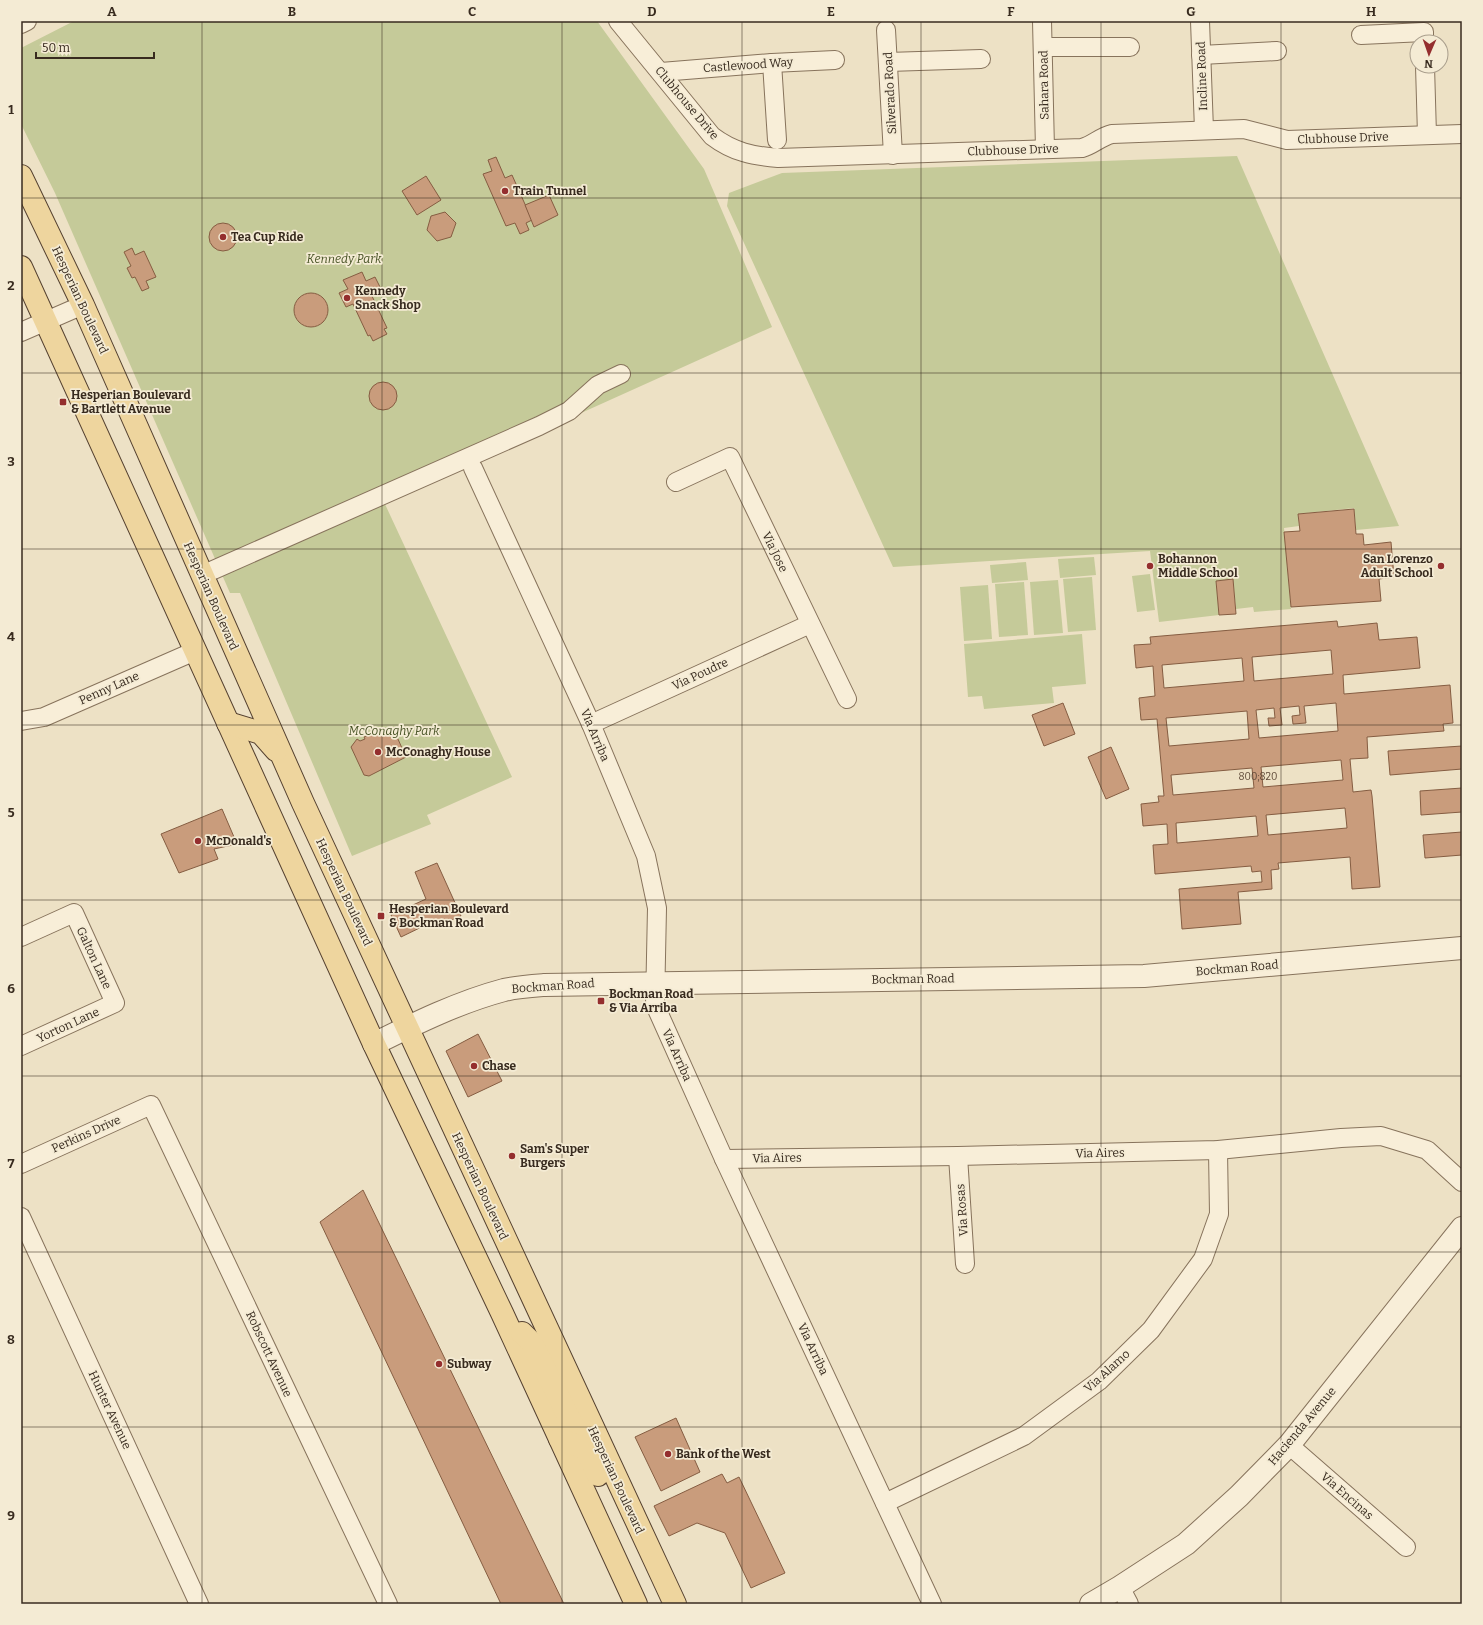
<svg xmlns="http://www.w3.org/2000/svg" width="1483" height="1625" font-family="Bitter,serif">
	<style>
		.green { fill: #c5ca99 }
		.building { fill: #c99c7c; stroke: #855d42; fill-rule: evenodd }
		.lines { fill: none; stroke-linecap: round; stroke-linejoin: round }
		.minor-casing { stroke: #87735c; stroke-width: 20 }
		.tertiary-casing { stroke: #87735c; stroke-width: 24 }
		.primary-casing { stroke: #554130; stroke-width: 24 }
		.minor { stroke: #f8eed8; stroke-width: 18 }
		.tertiary { stroke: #f8eed8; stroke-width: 22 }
		.primary { stroke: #eed59e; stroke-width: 22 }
		.grid { fill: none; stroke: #382b1f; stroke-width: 1; stroke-opacity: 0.55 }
		.poi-dot { fill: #942e2e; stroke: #f4ebd4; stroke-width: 1.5 }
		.labels { text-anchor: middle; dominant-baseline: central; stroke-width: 3.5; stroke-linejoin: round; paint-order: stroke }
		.number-label { font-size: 10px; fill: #5c4736 }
		.street-label { font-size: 12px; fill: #382b1f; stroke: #f4ebd4 }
		.poi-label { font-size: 12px; font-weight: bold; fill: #382b1f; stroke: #f4ebd4; text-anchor: start }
		.park-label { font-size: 12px; font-style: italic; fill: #485326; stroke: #f4ebd4 }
		.neatline { fill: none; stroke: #382b1f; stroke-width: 1.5 }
		.grid-label { font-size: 13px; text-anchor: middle; font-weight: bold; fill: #382b1f }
	</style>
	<rect width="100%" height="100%" fill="#ede1c5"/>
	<g class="green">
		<path d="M74,21h523l107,148 68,158 -388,175 128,275 -85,38 4,9 -79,32 -112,-263h-10l-175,-400 -34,-69v-76z"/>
		<path d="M1237,156l162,370 -43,4 -2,-22 -56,6 1,12 -15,2 7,81 -37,3 -1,-5 -17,2 -3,-29 -17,1 3,34 -60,7 -9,-71 -257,16 -166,-361 2,-13 53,-20z"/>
		<path d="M1094,557l2,18 -36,3 -2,-19z"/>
		<path d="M1026,562l2,18 -36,3 -2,-18z"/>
		<path d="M1150,574l5,36 -18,2 -5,-36z"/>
		<path d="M1092,577l4,53 -28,2 -5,-53z"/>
		<path d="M1058,580l5,53 -29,2 -4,-53z"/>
		<path d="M1024,582l4,53 -29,2 -4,-53z"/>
		<path d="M988,585l4,54 -28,2 -4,-54z"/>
		<path d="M1082,634l4,50 -34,3 2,16 -70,6 -2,-13 -14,1 -4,-53z"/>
	</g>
	<g class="building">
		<path d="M496,157l9,21 7,-3 20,45 -6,3 3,7 -9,4 -5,-11 -9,3 -23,-52 9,-3 -4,-11z"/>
		<path d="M426,176l15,24 -24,15 -15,-24z"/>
		<path d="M549,195l9,20 -24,12 -9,-22z"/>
		<path d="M445,212l11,11 -5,14 -14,4 -10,-11 4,-14z"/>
		<circle cx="223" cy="237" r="14"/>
		<path d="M132,248l3,7 9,-4 12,26 -10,4 3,7 -7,3 -7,-14 -3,1 -5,-10 4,-2 -7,-14z"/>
		<path d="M362,272l4,9 9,-4 7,14 -10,5 15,32 -3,1 3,5 -14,7 -3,-6 -2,1 -15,-32 -7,3 -7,-14 9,-4 -5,-9z"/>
		<circle cx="311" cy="310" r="17"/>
		<circle cx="383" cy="396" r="14"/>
		<path d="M1354,509l2,25h7l1,11 27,-3 3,35 -15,2 2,22 -90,6 -7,-75 16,-1 -2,-17z"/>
		<path d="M1233,579l3,35 -17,1 -3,-34z"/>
		<path d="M1337,621l1,6 39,-4 2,17 38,-3 3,31 -77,7 1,19 106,-9 3,38 -10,1 1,7 -77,6 1,21 -18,1 3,33 18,-2 1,6 8,91 -28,2 -2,-32 -72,6 1,6 -8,1 1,19 -34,3 3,32 -59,5 -3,-40 83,-7 -1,-11 -9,1 -1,-6 -96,8 -2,-29 15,-1 -1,-20 -24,2 -2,-22 18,-2 -1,-6h6l-7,-77 -16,1 -2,-22 16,-2 -2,-30 -17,2 -2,-23 17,-1 -1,-7zM1331,650l2,24 -79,7 -2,-24zM1242,658l2,23 -80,7 -2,-23zM1336,703l2,28 -79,7 -3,-28 18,-2 1,10h-7l1,8 13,-1 -2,-17 19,-2 1,9 -8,1 1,8 13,-1 -2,-17zM1247,711l2,28 -80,7 -3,-28zM1341,760l2,20 -80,7 -2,-20zM1252,768l2,20 -81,7 -2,-20zM1345,808l2,20 -79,7 -2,-20zM1256,816l2,20 -81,7 -1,-20z"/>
		<path d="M1063,703l12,31 -31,12 -12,-31z"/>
		<path d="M393,728l13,29 -37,19 -5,-1 -13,-28 6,-8 3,2 5,-2 -1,-2 14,-6 2,3z"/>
		<path d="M1462,746v23l-72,6 -2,-24z"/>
		<path d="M1111,747l18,42 -23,10 -18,-42z"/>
		<path d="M1462,788v24l-41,3 -1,-24z"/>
		<path d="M222,809l15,35 -23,5 4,10 -39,14 -18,-39z"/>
		<path d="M1462,832v23l-37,3 -2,-23z"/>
		<path d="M437,863l24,53 -22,9 -3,-5 -35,17 -10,-22 35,-16 -11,-27z"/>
		<path d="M478,1034l24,47 -34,16 -22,-46z"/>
		<path d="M363,1190l201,414h-63l-181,-382z"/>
		<path d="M676,1418l24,54 -39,19 -26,-54z"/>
		<path d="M722,1474l5,9 12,-6 46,96 -34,15 -26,-55 -28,-10 -28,13 -15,-30z"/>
	</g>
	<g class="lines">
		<g class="minor-casing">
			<g id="minor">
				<path d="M618,21l94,115c21,16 41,20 66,22l304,-10c11,-3 18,-11 30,-14l132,-5 43,11 175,-6"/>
				<path d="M1042,21l3,128"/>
				<path d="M1200,21l4,109"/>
				<path d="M21,24l6,-3"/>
				<path d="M886,30l7,125"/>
				<path d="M1361,35l63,-3v10"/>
				<path d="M1043,47h87"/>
				<path d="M1201,55l76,-4"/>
				<path d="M888,62l93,-3"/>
				<path d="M772,63l5,77"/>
				<path d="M1425,66l2,69"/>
				<path d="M661,72l111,-9 63,-3"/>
				<path d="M21,332l62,-27"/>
				<path d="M473,468l118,256 55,132 11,52 -2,97 69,154 208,445"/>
				<path d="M676,482l54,-25 117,242"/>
				<path d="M202,575l337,-149 30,-15 29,-26 23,-11"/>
				<path d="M21,721l23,-4 151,-66"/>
				<path d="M591,724l219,-100"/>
				<path d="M21,937l53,-24 41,90 -94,43"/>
				<path d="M958,1156l7,108"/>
				<path d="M724,1159l234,-3 260,-6 123,-12 40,-2 46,14 35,32"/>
				<path d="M21,1164l130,-59 237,499"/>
				<path d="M21,1217l178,387"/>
				<path d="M1289,1445l117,102"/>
				<path d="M885,1503l139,-67 75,-55 52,-51 52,-71 16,-45 -1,-64"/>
				<path d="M1120,1587l9,17"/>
			</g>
		</g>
		<g class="tertiary-casing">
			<g id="tertiary">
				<path d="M374,1044c42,-21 85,-42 130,-54 13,-3 27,-4 40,-5l600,-9 318,-28"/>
				<path d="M1091,1604l29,-17 66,-43 53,-48 50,-51 173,-217"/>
			</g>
		</g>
		<g class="primary-casing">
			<g id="primary">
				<path d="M21,176l62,129 220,498 372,801"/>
				<path d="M21,267l353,777 128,269 134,291"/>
				<path d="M228,723l33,10 15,17"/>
				<path d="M522,1333l10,10 43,87 20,3"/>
				<path d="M560,1439l26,10 12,26"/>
			</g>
		</g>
		<use href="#minor" class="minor"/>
		<use href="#tertiary" class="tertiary"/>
		<use href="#primary" class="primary"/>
	</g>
	<path class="grid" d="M202,21v1583M382,21v1583M562,21v1583M742,21v1583M921,21v1583M1101,21v1583M1281,21v1583M21,198h1441M21,373h1441M21,549h1441M21,725h1441M21,900h1441M21,1076h1441M21,1252h1441M21,1427h1441"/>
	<g class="poi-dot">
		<circle cx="505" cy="191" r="4"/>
		<circle cx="223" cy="237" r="4"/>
		<circle cx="347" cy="298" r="4"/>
		<rect x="59" y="398" width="8" height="8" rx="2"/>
		<circle cx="1150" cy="566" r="4"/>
		<circle cx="1441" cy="566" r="4"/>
		<circle cx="378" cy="752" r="4"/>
		<circle cx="198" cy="841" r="4"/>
		<rect x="377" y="912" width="8" height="8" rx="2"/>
		<rect x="597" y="997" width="8" height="8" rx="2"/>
		<circle cx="474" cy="1066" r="4"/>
		<circle cx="512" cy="1156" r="4"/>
		<circle cx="439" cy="1364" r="4"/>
		<circle cx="668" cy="1454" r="4"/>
	</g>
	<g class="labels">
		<g class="number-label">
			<text x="1258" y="777">800;820</text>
		</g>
		<g class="street-label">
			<text transform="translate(748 65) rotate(-4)">Castlewood Way</text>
			<text transform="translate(1202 76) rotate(-92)">Incline Road</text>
			<text transform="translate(1044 85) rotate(-91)">Sahara Road</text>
			<text transform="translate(890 93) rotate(-93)">Silverado Road</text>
			<text transform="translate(687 103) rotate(50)">Clubhouse Drive</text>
			<text transform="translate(1343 138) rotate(-2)">Clubhouse Drive</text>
			<text transform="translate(1013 150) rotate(-2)">Clubhouse Drive</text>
			<text transform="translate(80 300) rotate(65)">Hesperian Boulevard</text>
			<text transform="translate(775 552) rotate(64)">Via Jose</text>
			<text transform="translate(211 596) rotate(66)">Hesperian Boulevard</text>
			<text transform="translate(700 674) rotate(-25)">Via Poudre</text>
			<text transform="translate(109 688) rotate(-24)">Penny Lane</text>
			<text transform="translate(595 735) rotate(67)">Via Arriba</text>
			<text transform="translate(344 892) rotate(65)">Hesperian Boulevard</text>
			<text transform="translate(94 958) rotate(65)">Galton Lane</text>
			<text transform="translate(1237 968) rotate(-5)">Bockman Road</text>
			<text transform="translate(913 979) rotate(-1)">Bockman Road</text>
			<text transform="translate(553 986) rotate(-4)">Bockman Road</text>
			<text transform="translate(68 1025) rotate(-25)">Yorton Lane</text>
			<text transform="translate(677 1055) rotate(66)">Via Arriba</text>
			<text transform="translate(86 1134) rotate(-24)">Perkins Drive</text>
			<text transform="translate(1100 1153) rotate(-1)">Via Aires</text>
			<text transform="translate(777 1158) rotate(-1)">Via Aires</text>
			<text transform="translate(480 1186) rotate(65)">Hesperian Boulevard</text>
			<text transform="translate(962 1210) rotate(-94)">Via Rosas</text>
			<text transform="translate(813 1349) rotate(65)">Via Arriba</text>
			<text transform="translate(269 1354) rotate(65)">Robscott Avenue</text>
			<text transform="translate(1107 1371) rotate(-42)">Via Alamo</text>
			<text transform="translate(110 1410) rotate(65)">Hunter Avenue</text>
			<text transform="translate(1302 1426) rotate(-50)">Hacienda Avenue</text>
			<text transform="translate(616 1480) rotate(65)">Hesperian Boulevard</text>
			<text transform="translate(1347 1496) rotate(41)">Via Encinas</text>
		</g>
		<g class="poi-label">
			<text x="513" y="191">Train Tunnel</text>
			<text x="231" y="237">Tea Cup Ride</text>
			<text x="355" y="291">Kennedy<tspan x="355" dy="14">Snack Shop</tspan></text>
			<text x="71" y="395">Hesperian Boulevard<tspan x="71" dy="14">&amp; Bartlett Avenue</tspan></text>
			<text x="1158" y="559">Bohannon<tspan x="1158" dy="14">Middle School</tspan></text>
			<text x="1433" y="559" text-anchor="end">San Lorenzo<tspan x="1433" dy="14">Adult School</tspan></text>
			<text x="386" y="752">McConaghy House</text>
			<text x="206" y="841">McDonald's</text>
			<text x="389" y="909">Hesperian Boulevard<tspan x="389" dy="14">&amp; Bockman Road</tspan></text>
			<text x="609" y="994">Bockman Road<tspan x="609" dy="14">&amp; Via Arriba</tspan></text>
			<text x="482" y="1066">Chase</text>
			<text x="520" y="1149">Sam's Super<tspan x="520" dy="14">Burgers</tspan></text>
			<text x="447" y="1364">Subway</text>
			<text x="676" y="1454">Bank of the West</text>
		</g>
		<g class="park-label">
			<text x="344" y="259">Kennedy Park</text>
			<text x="394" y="731">McConaghy Park</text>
		</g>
	</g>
	<rect width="1483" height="1625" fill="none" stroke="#f4ebd4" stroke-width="44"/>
	<g transform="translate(1429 54) rotate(182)"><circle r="19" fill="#f4ebd4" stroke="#a99e8c"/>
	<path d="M0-3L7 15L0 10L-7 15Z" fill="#942e2e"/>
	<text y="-6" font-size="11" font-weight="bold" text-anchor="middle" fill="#382b1f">N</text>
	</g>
	<path d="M36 52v6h118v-6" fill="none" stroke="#382b1f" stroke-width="2"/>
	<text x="42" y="52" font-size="12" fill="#382b1f" stroke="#f4ebd4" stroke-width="3" paint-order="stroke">50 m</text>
	<rect x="22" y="22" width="1439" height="1581" class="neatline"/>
	<g class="grid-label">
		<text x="112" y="16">A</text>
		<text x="292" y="16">B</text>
		<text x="472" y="16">C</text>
		<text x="652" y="16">D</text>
		<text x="831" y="16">E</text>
		<text x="1011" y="16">F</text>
		<text x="1191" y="16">G</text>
		<text x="1371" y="16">H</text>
		<text x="11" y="114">1</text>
		<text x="11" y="290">2</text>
		<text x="11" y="466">3</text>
		<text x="11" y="641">4</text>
		<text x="11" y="817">5</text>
		<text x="11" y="993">6</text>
		<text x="11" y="1168">7</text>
		<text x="11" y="1344">8</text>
		<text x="11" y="1520">9</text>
	</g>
</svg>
